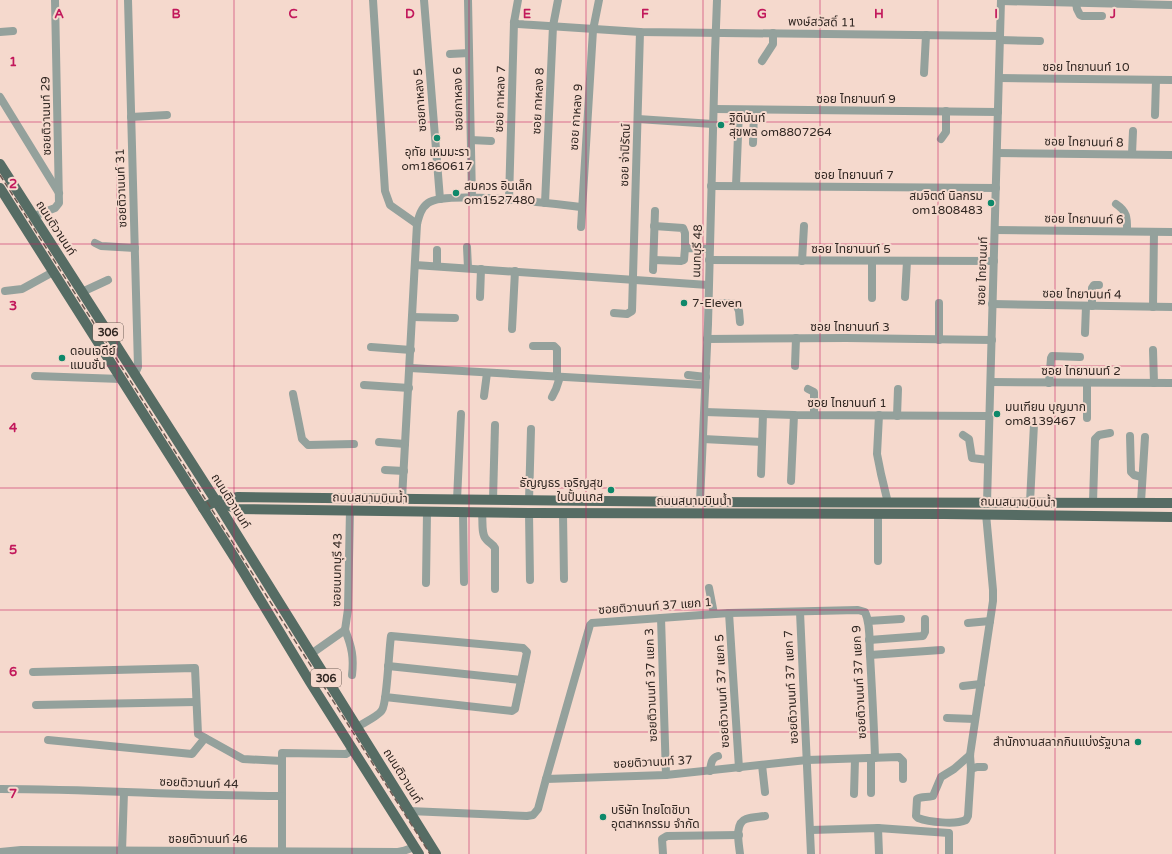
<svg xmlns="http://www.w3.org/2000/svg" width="1172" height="854" font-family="'Varela Round','Noto Sans Thai',sans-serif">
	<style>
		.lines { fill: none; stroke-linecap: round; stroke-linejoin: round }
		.minor { stroke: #94a19c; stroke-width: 8 }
		.major { stroke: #566c64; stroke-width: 10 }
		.rail { stroke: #6a5a53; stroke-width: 1.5; stroke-dasharray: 6 3; stroke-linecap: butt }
		.grid { fill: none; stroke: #c2185b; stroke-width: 1; stroke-opacity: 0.55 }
		.poi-dot { fill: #0e886a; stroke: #f5d9cd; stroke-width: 1.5 }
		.labels { text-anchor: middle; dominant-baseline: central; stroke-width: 4; stroke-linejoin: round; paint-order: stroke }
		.shield { fill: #f5d9cd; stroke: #6c5c55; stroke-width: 1 }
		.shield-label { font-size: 11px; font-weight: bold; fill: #312722 }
		.street-label { font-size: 12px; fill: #312722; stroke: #f5d9cd }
		.poi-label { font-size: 12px; fill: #312722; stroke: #f5d9cd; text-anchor: start }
		.grid-label { font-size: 13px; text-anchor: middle; font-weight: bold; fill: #c2185b; stroke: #f5d9cd; stroke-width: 4; stroke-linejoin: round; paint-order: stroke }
	</style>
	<rect width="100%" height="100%" fill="#f5d9cd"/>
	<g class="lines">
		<g class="minor">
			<path d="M128,0l10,367 -3,7"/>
			<path d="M373,0l12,191 5,14 27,19"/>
			<path d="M424,0l16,199"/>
			<path d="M468,0l4,198"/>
			<path d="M1001,1l171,4"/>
			<path d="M1076,3l1,6 3,6 2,1h20"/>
			<path d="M514,22l4,2 122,8 360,4"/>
			<path d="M0,32l13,-1"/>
			<path d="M1000,40l40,1"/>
			<path d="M450,54l19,-1"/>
			<path d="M762,61l11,-17v-11"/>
			<path d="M924,73l2,-38"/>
			<path d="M999,78l173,2"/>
			<path d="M0,97l59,96"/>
			<path d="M714,109l284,3"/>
			<path d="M1155,115l1,-35"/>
			<path d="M131,117l36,-2"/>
			<path d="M638,119l75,5"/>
			<path d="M941,139l5,-7v-21"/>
			<path d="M471,140l20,1"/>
			<path d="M753,143l1,-33"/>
			<path d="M997,153l175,2"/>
			<path d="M1132,154l1,-23"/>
			<path d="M711,186l285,2"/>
			<path d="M736,186l3,-76"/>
			<path d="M509,200l5,-178 4,-22"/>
			<path d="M545,203l8,-177 5,-26"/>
			<path d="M1116,204c12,8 11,15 11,27"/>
			<path d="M34,216l21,-8 4,-5 -4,-203"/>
			<path d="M654,226l29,2 2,5v15"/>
			<path d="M581,227l12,-197 6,-30"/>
			<path d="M995,230l177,2"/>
			<path d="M95,243l6,3 34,2"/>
			<path d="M467,247l1,21"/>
			<path d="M654,260l27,1 3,-1 1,-12 24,1"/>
			<path d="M709,260l285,1"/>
			<path d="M802,261l2,-35"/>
			<path d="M415,265l293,20"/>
			<path d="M437,266v-16"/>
			<path d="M653,270l2,-59"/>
			<path d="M5,291l17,-2 31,-17"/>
			<path d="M82,292l26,-12"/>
			<path d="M480,297l1,-28"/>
			<path d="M905,297l2,-36"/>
			<path d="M872,298v-37"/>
			<path d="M939,303v37"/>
			<path d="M708,304l18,-1 10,1 3,7 1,11"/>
			<path d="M992,304l180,3"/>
			<path d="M1092,306v-18l2,-3h5"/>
			<path d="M1153,307l1,-75"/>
			<path d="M614,313l13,1 5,-3 8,-279"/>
			<path d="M412,317l43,1"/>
			<path d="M512,329l3,-58"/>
			<path d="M1085,333l1,-27"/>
			<path d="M707,339l139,-1 146,2"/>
			<path d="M533,346h21l3,3v28"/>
			<path d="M371,347l40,3"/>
			<path d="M1153,350l1,33"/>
			<path d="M795,366l1,-28"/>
			<path d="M410,368l295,17"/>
			<path d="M688,375l18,2"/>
			<path d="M35,376l86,3"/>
			<path d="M991,382l181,1"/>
			<path d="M1049,383l2,-25 1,-2 28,1"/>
			<path d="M364,385l45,3"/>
			<path d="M808,389l6,3v23"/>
			<path d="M293,394l9,45 6,6 46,-1"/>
			<path d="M484,396l3,-23"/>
			<path d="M552,397l4,-8 4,-12"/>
			<path d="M705,412l89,3 195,1"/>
			<path d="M879,415l-2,39 4,20 7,29"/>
			<path d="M897,416l1,-27"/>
			<path d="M1087,418v-35"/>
			<path d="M963,435l6,4 3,19 16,2"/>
			<path d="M1130,436l1,36 3,3 8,2"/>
			<path d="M703,439l59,3"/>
			<path d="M379,442l26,2"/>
			<path d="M385,470l19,1"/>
			<path d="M761,474l2,-60"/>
			<path d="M791,481l3,-66"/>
			<path d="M402,499l15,-275c2,-8 4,-16 11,-21 18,-13 127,1 153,4"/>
			<path d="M457,500l4,-86"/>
			<path d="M493,500l2,-75"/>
			<path d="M529,501l2,-72"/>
			<path d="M700,502l8,-178 7,-271 2,-53"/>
			<path d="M1030,502l4,-78"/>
			<path d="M1093,502l2,-63 4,-4 11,-2"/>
			<path d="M1141,502l4,-65"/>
			<path d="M987,503l14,-503"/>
			<path d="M463,512l1,70"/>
			<path d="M482,513c1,7 -1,21 4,26 3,4 6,4 9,9v41"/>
			<path d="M529,513l1,67"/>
			<path d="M563,514l1,65"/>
			<path d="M878,514v47"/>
			<path d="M426,583l1,-71"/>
			<path d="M709,588l5,26"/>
			<path d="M800,612l11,242"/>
			<path d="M729,613l10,155"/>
			<path d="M661,618l5,157"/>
			<path d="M868,621l33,-2"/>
			<path d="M968,623l22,-2"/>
			<path d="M345,630l3,-21 2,-99"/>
			<path d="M345,630c7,17 9,28 7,45"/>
			<path d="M869,640l54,-4 2,-4v-13"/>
			<path d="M311,654l34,-24"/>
			<path d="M870,655l71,-5"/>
			<path d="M388,666l133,14"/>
			<path d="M33,672l162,-4 3,66 45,25 39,2"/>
			<path d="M963,686l18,-2"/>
			<path d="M36,705l160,-3"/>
			<path d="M947,718l28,1"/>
			<path d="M357,727c6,-4 22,-11 25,-17 5,-7 7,-62 9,-74l132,12 4,4 -12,57 -3,2 -127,-14"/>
			<path d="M48,740l144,14 13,-16"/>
			<path d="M970,755l-16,14 -13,8 -8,19c-6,2 -11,0 -16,3l-1,17 2,2c11,4 37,7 48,2l2,-4 3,-47 6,-2h7"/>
			<path d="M871,758v35"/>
			<path d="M762,765l3,27"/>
			<path d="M971,769l-1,-14 23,-154v-11l-7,-76"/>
			<path d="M710,771c1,-7 1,-13 8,-15"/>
			<path d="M546,779l44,-154 2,-2 137,-10 129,-3 7,2c6,13 4,30 5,43 2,35 4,69 5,103"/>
			<path d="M0,789c94,0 188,7 282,7v-43l64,1 7,-4"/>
			<path d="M854,794l1,-35"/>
			<path d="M409,811l118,5 6,-1 5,-6 8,-30 120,-4 141,-15 92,-3 4,4v18"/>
			<path d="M878,828l1,26"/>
			<path d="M811,830l67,-2 71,5v21"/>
			<path d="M122,851l2,-59"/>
			<path d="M282,851v-55"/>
			<path d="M0,852l21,-2 377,2 5,-1 12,-4"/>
			<path d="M663,854l-1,-15 5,-3 72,-1"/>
			<path d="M740,854c-1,-10 -6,-31 6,-35 6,-2 13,-2 19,-3"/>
		</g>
		<g class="major">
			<path d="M0,164l216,337 220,353"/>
			<path d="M0,188l238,375 72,119 109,172"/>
			<path d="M218,502l20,7 291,4 415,1 228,3"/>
			<path d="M203,508l13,-7 22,-4 462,5 472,1"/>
		</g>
		<path class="rail" d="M0,175l430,679"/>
	</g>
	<path class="grid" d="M117,0v854M234,0v854M352,0v854M469,0v854M586,0v854M703,0v854M820,0v854M938,0v854M1055,0v854M0,122h1172M0,244h1172M0,366h1172M0,488h1172M0,610h1172M0,732h1172"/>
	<g class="poi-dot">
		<circle cx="721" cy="125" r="4"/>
		<circle cx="437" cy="138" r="4"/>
		<circle cx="456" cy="193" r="4"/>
		<circle cx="991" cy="203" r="4"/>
		<circle cx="684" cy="303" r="4"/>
		<circle cx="62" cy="358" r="4"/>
		<circle cx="997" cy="414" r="4"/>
		<circle cx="611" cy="490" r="4"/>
		<circle cx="1138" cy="742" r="4"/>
		<circle cx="603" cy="817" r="4"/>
	</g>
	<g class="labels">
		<g class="shield">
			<rect x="93" y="323" width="30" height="18" rx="3"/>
			<rect x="311" y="669" width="30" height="18" rx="3"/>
		</g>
		<g class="shield-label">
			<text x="108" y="332">306</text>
			<text x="326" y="678">306</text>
		</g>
		<g class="street-label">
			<text transform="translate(822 22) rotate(1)">พงษ์สวัสดิ์ 11</text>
			<text x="1086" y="67">ซอย ไทยานนท์ 10</text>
			<text transform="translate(458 99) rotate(-91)">ซอยกาหลง 6</text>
			<text transform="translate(500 99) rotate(-88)">ซอย กาหลง 7</text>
			<text x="856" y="99">ซอย ไทยานนท์ 9</text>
			<text transform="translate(420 100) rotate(-94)">ซอยกาหลง 5</text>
			<text transform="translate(538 101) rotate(-87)">ซอย กาหลง 8</text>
			<text transform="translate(46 116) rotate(-91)">ซอยติวานนท์ 29</text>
			<text transform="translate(576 117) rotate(-86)">ซอย กาหลง 9</text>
			<text transform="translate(1084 142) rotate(1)">ซอย ไทยานนท์ 8</text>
			<text transform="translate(625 155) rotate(-88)">ซอย จ่าปิรัตน์</text>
			<text x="854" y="175">ซอย ไทยานนท์ 7</text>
			<text transform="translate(121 188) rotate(-92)">ซอยติวานนท์ 31</text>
			<text transform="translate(1084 219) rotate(1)">ซอย ไทยานนท์ 6</text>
			<text transform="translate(56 228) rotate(57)">ถนนติวานนท์</text>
			<text x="851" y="249">ซอย ไทยานนท์ 5</text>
			<text transform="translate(697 251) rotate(-88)">นนทบุรี 48</text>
			<text transform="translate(982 271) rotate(-88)">ซอย ไทยานนท์</text>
			<text transform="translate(1082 294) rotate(1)">ซอย ไทยานนท์ 4</text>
			<text x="850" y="327">ซอย ไทยานนท์ 3</text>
			<text x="1081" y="371">ซอย ไทยานนท์ 2</text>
			<text x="847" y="403">ซอย ไทยานนท์ 1</text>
			<text transform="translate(370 498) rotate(1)">ถนนสนามบินน้ำ</text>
			<text transform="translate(231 501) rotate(58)">ถนนติวานนท์</text>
			<text x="694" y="501">ถนนสนามบินน้ำ</text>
			<text transform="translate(1018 502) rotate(1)">ถนนสนามบินน้ำ</text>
			<text transform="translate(337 570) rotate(-89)">ซอยนนทบุรี 43</text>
			<text transform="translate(655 606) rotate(-4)">ซอยติวานนท์ 37 แยก 1</text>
			<text transform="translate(859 682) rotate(-93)">ซอยติวานนท์ 37 แยก 9</text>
			<text transform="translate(651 685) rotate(-92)">ซอยติวานนท์ 37 แยก 3</text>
			<text transform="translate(791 687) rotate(-93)">ซอยติวานนท์ 37 แยก 7</text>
			<text transform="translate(722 691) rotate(-93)">ซอยติวานนท์ 37 แยก 5</text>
			<text transform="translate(653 762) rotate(-3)">ซอยติวานนท์ 37</text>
			<text transform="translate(403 776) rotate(58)">ถนนติวานนท์</text>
			<text transform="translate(199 783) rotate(2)">ซอยติวานนท์ 44</text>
			<text x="208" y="839">ซอยติวานนท์ 46</text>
		</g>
		<g class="poi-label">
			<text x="729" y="118">ฐิตินันท์<tspan x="729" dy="14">สุขพล om8807264</tspan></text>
			<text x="437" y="152" text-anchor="middle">อุทัย เหมมะรา<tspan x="437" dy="14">om1860617</tspan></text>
			<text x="464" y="186">สมควร อินเล็ก<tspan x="464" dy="14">om1527480</tspan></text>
			<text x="983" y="196" text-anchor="end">สมจิตต์ นิลกรม<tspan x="983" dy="14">om1808483</tspan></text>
			<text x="692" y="303">7-Eleven</text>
			<text x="70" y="351">ดอนเจดีย์<tspan x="70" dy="14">แมนชั่น</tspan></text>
			<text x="1005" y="407">มนเฑียน บุญมาก<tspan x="1005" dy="14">om8139467</tspan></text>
			<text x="603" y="483" text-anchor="end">ธัญญธร เจริญสุข<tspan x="603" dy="14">ในปั้มแกส</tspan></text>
			<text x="1130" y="742" text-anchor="end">สำนักงานสลากกินแบ่งรัฐบาล</text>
			<text x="611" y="810">บริษัท ไทยโตชิบา<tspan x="611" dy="14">อุตสาหกรรม จำกัด</tspan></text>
		</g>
	</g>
	<g class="grid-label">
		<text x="59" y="18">A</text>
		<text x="176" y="18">B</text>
		<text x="293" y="18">C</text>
		<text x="410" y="18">D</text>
		<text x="527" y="18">E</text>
		<text x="645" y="18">F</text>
		<text x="762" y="18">G</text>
		<text x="879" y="18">H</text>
		<text x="996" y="18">I</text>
		<text x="1113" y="18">J</text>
		<text x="13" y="66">1</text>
		<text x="13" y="188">2</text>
		<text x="13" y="310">3</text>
		<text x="13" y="432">4</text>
		<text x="13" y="554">5</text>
		<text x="13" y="676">6</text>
		<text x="13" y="798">7</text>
	</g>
</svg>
